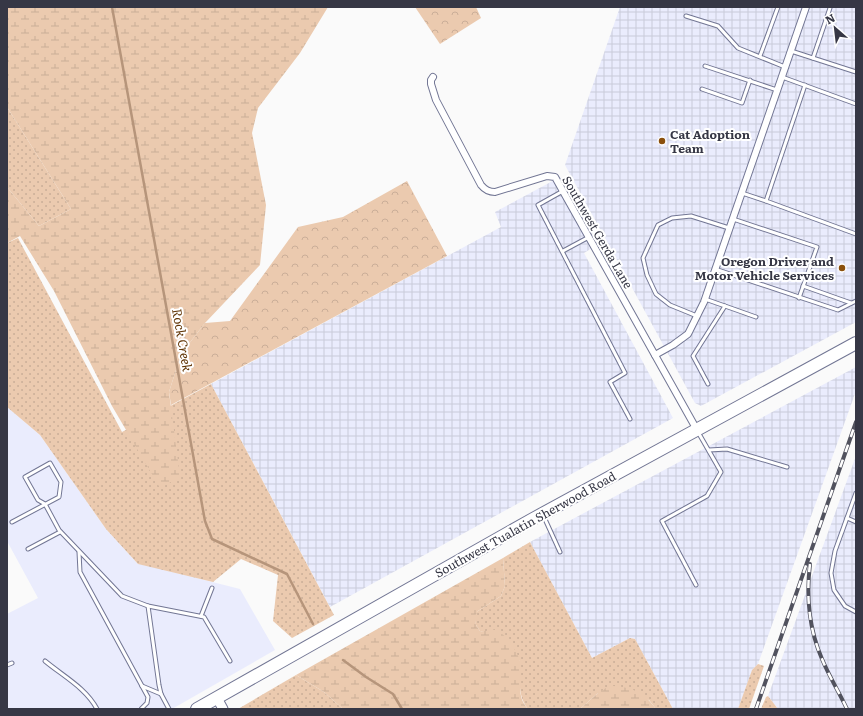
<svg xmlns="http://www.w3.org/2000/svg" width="863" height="716" font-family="Literata,serif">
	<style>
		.built { fill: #eaecfd }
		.industrial { fill: url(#industrial-grid) }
		.grass { fill: url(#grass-dots) }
		.forest { fill: url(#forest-crowns) }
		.wetland { fill: url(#wetland-marsh) }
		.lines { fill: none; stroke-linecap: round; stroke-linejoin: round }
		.stream { stroke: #b6957b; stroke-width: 2.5 }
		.lane-casing { stroke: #727694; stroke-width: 5 }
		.street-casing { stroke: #727694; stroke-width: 8 }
		.secondary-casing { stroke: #727694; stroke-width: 11 }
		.highway-casing { stroke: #727694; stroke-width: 14 }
		.lane { stroke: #fff; stroke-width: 3 }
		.street { stroke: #fff; stroke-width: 6 }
		.secondary { stroke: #fff; stroke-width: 9 }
		.highway { stroke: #fff; stroke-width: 12 }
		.rail-casing { stroke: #51525e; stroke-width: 4 }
		.rail { stroke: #fff; stroke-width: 2.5; stroke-dasharray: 8; stroke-linecap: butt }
		.poi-dot { fill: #8a4f0c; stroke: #fff; stroke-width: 1.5 }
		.labels { text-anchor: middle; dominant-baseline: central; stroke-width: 4; stroke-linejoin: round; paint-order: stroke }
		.poi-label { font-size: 12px; font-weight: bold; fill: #363745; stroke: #fff; text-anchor: start }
		.street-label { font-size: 12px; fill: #363745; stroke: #fff }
		.water-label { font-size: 13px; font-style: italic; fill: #613607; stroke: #fff }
	</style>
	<defs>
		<pattern id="industrial-grid" width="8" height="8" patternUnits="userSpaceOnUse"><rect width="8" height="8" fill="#eaecfd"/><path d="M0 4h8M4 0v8" fill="none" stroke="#c9cbda"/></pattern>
		<pattern id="grass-dots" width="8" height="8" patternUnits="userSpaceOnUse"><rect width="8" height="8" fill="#ebcaaf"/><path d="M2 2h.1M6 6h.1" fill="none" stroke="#caae98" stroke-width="1.8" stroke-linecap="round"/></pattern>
		<pattern id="forest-crowns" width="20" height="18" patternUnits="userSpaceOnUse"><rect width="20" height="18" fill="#ebcaaf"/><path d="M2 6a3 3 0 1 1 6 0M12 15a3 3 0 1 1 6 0" fill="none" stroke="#caae98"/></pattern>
		<pattern id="wetland-marsh" width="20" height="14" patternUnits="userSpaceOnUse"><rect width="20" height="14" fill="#ebcaaf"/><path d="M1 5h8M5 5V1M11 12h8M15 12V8" fill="none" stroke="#caae98"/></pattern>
	</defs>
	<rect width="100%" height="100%" fill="#fafafa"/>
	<path class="built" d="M7,407l33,28 66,94 31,34 103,26 35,61 -103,59h-165v-95l31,-16 -31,-57z"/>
	<g class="industrial">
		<path d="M620,7h236v315l-155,84 -6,-3 -130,-238z"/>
		<path d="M560,177l37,68 -13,8 89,165 -343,189 -119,-223 290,-157 -6,-15z"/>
		<path d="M856,367v24l-98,273 -6,6 -14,39h-65l-38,-70 -5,-1 -38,20 -62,-116z"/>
		<path d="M856,456v253h-78l-10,-13z"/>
	</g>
	<g class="grass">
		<path d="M7,107l64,102 -32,17 -32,-39z"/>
		<path d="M18,238l104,194 89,-48 123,231 -42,23 -19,-17 5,-46 -37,-16 -28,23 -75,-18 -32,-35 -66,-94 -33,-28v-164z"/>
		<path d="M530,542l62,116 38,-20 5,1 38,70h-17l-7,-9 -51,-7 -18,16h-52c-11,-13 -8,-32 -8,-48l-35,-29 -5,-1 -4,-6 -2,-9 4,-5 23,-15 4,-10 -2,-28z"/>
		<path d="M758,664l6,2 -15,43h-11l14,-39z"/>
		<path d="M296,675l28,17 19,17h-105z"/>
		<path d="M768,696l10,13h-17l5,-12z"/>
	</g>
	<g class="forest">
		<path d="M415,7h61l5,11 -41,26z"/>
		<path d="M407,181l40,75 -276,149 -2,-13 12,-38 24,-31 25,-2 68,-94 45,-10z"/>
	</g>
	<g class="wetland">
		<path d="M7,7h321l-28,46 -42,55 -6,25 14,72 -6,60 -55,58 -24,31 -12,38 11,85 -20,11 -48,-82 -58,-115 -34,-55 -13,7v-56l32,39 32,-17 -64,-102z"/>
		<path d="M503,558l2,28 -4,10 -23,15 -3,5 1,9 4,6c6,1 11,-2 15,-1 11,3 22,21 25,31 4,17 -6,33 8,48h-185l-19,-17 -28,-17z"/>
		<path d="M609,686c21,0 35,6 47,23h-76l18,-16z"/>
	</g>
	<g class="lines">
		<g class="stream">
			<path d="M112,7l93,514 7,18 75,35 26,50"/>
			<path d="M343,660l23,17 27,17 9,15"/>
		</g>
		<g class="lane-casing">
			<g id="lane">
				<path d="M686,16l32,10 20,22 47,19"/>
				<path d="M791,51l65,21"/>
				<path d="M760,56l18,-49"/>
				<path d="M813,58l17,-50"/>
				<path d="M705,66l72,24"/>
				<path d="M782,77l74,27"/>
				<path d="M805,85l-39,116 90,33"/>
				<path d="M702,89l40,14 8,-23"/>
				<path d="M563,191l-25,14 87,168 -15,9 20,37"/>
				<path d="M742,193l24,8"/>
				<path d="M733,219l84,28 -18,51"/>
				<path d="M563,251l26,-14"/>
				<path d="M715,269l123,41 18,-9"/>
				<path d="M803,286l48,17"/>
				<path d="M705,299l20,7 -32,50 15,28"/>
				<path d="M725,306l31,11"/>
				<path d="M697,316l-27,-11 -14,-11 -9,-19 -4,-17 15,-33 14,-7 19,-2 38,12"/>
				<path d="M709,450l18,-1 60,18"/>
				<path d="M856,493l-21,58 -4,22 3,17 11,16 11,6"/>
				<path d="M544,517l16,35"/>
				<path d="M847,518l9,4"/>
				<path d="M12,522l47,-25 2,-15 -11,-19 -25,14 13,23 7,4 14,26 63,66 26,10 11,79 2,9 8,15"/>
				<path d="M28,549l32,-17"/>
				<path d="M79,552l1,20 68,125 -1,6 -6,6"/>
				<path d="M696,585l-34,-64 45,-25 14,-24 -23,-40"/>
				<path d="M148,606l56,11 26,44"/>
				<path d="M201,616l11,-28"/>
				<path d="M45,661c18,15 41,27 52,48"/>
				<path d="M7,665l5,-2"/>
				<path d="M142,686l19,8"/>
			</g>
		</g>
		<g class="street-casing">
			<g id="street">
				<path d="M433,77l-2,3v4l5,16 45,85c4,5 8,7 14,7l52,-16 8,1 142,253"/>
				<path d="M655,355l18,-10 15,-11 16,-32 102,-295"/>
			</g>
		</g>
		<g class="secondary-casing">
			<path id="secondary" d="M217,698l6,11"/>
		</g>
		<g class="highway-casing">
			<path id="highway" d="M197,709l336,-190 323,-176"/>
		</g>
		<use href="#lane" class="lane"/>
		<use href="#street" class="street"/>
		<use href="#secondary" class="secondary"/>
		<use href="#highway" class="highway"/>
		<g class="rail-casing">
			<g id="rail">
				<path d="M810,564c-4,33 -1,65 12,95 7,17 17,33 25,50"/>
				<path d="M756,709l100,-287"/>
			</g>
		</g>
		<use href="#rail" class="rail"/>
	</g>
	<g class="poi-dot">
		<circle cx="662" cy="141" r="4"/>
		<circle cx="842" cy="268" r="4"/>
	</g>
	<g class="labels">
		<g class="poi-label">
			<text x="670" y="134">Cat Adoption<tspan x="670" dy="14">Team</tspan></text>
			<text x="834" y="261" text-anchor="end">Oregon Driver and<tspan x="834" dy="14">Motor Vehicle Services</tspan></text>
		</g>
		<g class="street-label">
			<text transform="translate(598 232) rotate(60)">Southwest Gerda Lane</text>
			<text transform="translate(525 524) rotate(-29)">Southwest Tualatin Sherwood Road</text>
		</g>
		<g class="water-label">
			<text transform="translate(183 340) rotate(80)">Rock Creek</text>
		</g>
	</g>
	<rect width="863" height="716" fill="none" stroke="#363745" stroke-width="16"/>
	<g transform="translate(835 28) rotate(332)" stroke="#ffffff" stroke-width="3" paint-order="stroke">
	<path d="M0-3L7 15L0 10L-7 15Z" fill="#363745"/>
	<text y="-6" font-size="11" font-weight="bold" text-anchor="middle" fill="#363745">N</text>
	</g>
</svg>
